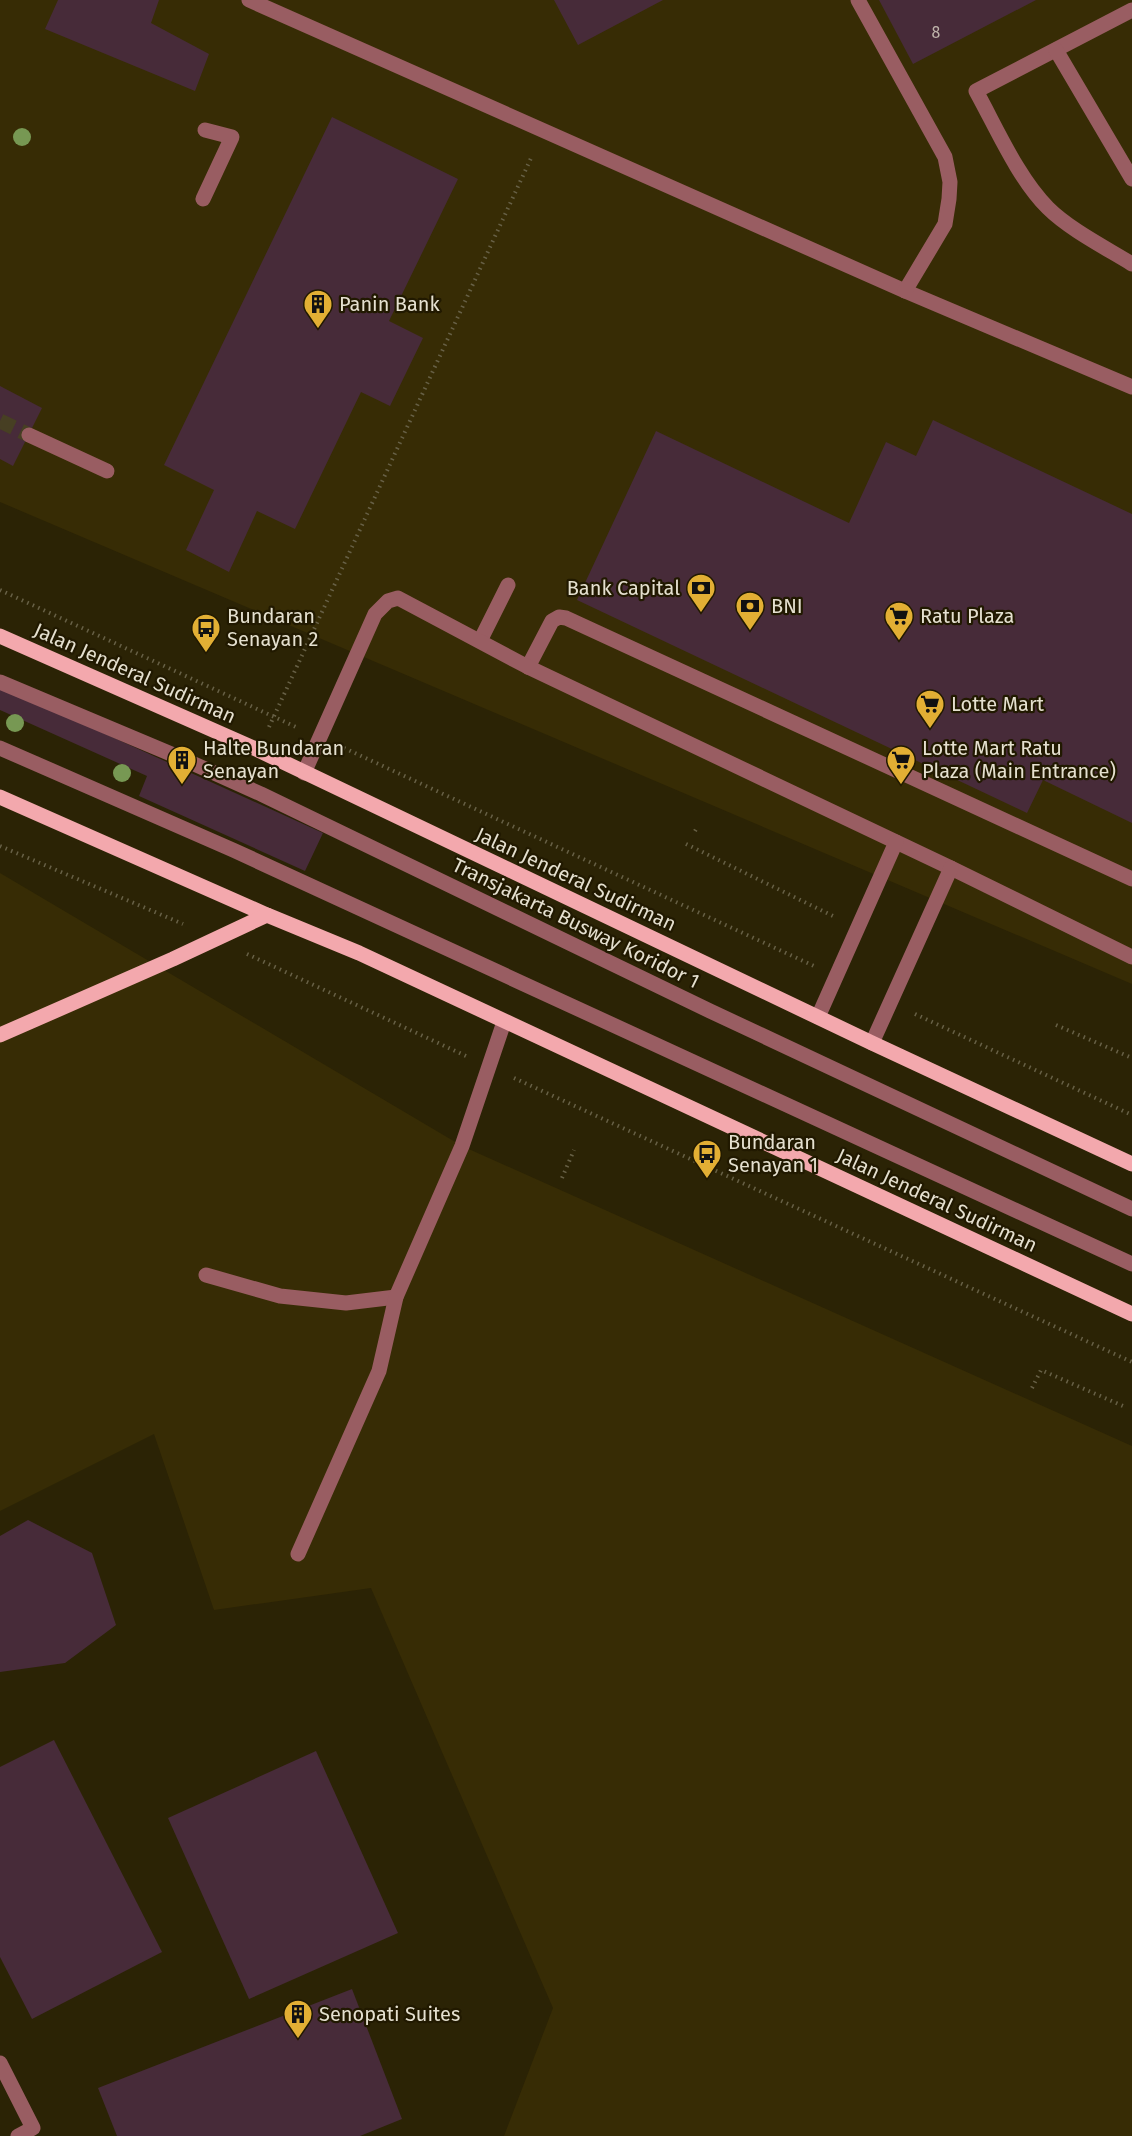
<svg xmlns="http://www.w3.org/2000/svg" width="1132" height="2136" font-family="'Fira Sans',sans-serif">
	<style>
		.built { fill: #372c05 }
		.building { fill: #472b39 }
		.lines { fill: none; stroke-linecap: round; stroke-linejoin: round }
		.minor-tunnel { stroke: #473f23; stroke-width: 15; stroke-dasharray: 15 8; stroke-linecap: butt }
		.path { stroke: #676046; stroke-width: 4; stroke-dasharray: 1.5 4.5; stroke-linecap: butt }
		.minor { stroke: #995d62; stroke-width: 15 }
		.major { stroke: #f3a8ad; stroke-width: 15 }
		.tree { fill: #779853 }
		.labels { text-anchor: middle; dominant-baseline: central; stroke-width: 4.5; stroke-linejoin: round; paint-order: stroke }
		.number-label { font-size: 16px; fill: #beb3aa }
		.poi-label { font-size: 20px; fill: #e5e0cf; stroke: #211900; text-anchor: start }
		.street-label { font-size: 20px; fill: #e5e0cf; stroke: #211900 }
	</style>
	<rect width="100%" height="100%" fill="#2b2305"/>
	<g class="built">
		<path d="M0,0h1132v984l-1132,-482z"/>
		<path d="M0,873l462,273 670,300v690h-628l49,-128 -182,-420 -157,22 -60,-176 -154,77z"/>
	</g>
	<g class="building">
		<path d="M58,0h101l-8,23 58,31 -14,37 -150,-62z"/>
		<path d="M554,0h109l-85,45z"/>
		<path d="M879,0h157l-123,64z"/>
		<path d="M332,117l126,62 -69,142 34,17 -33,68 -29,-14 -66,137 -38,-18 -28,61 -43,-22 28,-60 -50,-25z"/>
		<path d="M0,386l42,22 -29,58 -13,-7z"/>
		<path d="M933,420l199,94v309l-89,-43 -16,33 -450,-213 79,-169 193,92 37,-81 30,14z"/>
		<path d="M0,686l323,147 -18,38 -166,-75 8,-20 -147,-66z"/>
		<path d="M28,1520l64,33 24,72 -51,38 -65,9v-136z"/>
		<path d="M54,1740l108,212 -130,67 -32,-62v-190z"/>
		<path d="M316,1751l82,182 -149,66 -81,-181z"/>
		<path d="M352,1989l50,130 -42,17h-243l-19,-48z"/>
	</g>
	<g class="lines">
		<path class="minor-tunnel" d="M0,421l29,14"/>
		<g class="path">
			<path d="M0,590l296,137"/>
			<path d="M269,727l263,-571"/>
			<path d="M344,748l470,218"/>
			<path d="M695,831l3,-5"/>
			<path d="M686,844l147,72"/>
			<path d="M0,846l183,78"/>
			<path d="M247,954l219,102"/>
			<path d="M915,1014l217,101"/>
			<path d="M1056,1025l76,33"/>
			<path d="M514,1078l618,284"/>
			<path d="M562,1178l12,-28"/>
			<path d="M1032,1388l9,-18 82,36"/>
		</g>
		<g class="minor">
			<path d="M249,0l656,291 227,96"/>
			<path d="M858,0l87,157 5,25 -1,17 -4,25 -40,67"/>
			<path d="M1132,10l-156,81c21,38 42,87 72,117 21,21 58,40 84,56"/>
			<path d="M1056,50l76,129"/>
			<path d="M203,199l29,-62 -27,-7"/>
			<path d="M29,435l78,36"/>
			<path d="M480,641l28,-56"/>
			<path d="M528,667l24,-46 7,-4 7,1 566,261"/>
			<path d="M0,682l183,77 78,35 449,217 422,198"/>
			<path d="M0,748l233,102 899,414"/>
			<path d="M304,773l71,-159 13,-13 10,-3 130,69 423,201 181,89"/>
			<path d="M818,1017l78,-175"/>
			<path d="M872,1043l79,-175"/>
			<path d="M206,1275l74,21 66,7 50,-6"/>
			<path d="M298,1554l81,-183 17,-74 66,-151 42,-124"/>
			<path d="M0,2063l33,65 -15,8"/>
		</g>
		<g class="major">
			<path d="M0,636l258,114 614,293 260,121"/>
			<path d="M0,797l267,118 92,38 773,361"/>
			<path d="M0,1035l173,-76 94,-44"/>
		</g>
	</g>
	<g class="tree">
		<circle cx="22" cy="137" r="9"/>
		<circle cx="15" cy="723" r="9"/>
		<circle cx="122" cy="773" r="9"/>
	</g>
	<defs>
		<g id="building-pin" transform="scale(1.5)"><path d="M0 17L-7.5 6A9.5 9.5 0 1 1 7.5 6Z" fill="#e2af34" stroke="#211900"/><path d="M-4-6H4V6H1V3H-1V6H-4ZM-2.5-4.3h1.7v1.8h-1.7ZM.8-4.3h1.7v1.8H.8ZM-2.5-1h1.7V.8h-1.7ZM.8-1h1.7V.8H.8Z" fill="#111"/></g>
		<g id="bank-pin" transform="scale(1.5)"><path d="M0 17L-7.5 6A9.5 9.5 0 1 1 7.5 6Z" fill="#e2af34" stroke="#211900"/><path d="M-6-4H6V4H-6ZM0-2.3a2.3 2.3 0 1 0 0 4.6a2.3 2.3 0 1 0 0-4.6Z" fill="#111"/></g>
		<g id="supermarket-pin" transform="scale(1.5)"><path d="M0 17L-7.5 6A9.5 9.5 0 1 1 7.5 6Z" fill="#e2af34" stroke="#211900"/><path d="M-6-5.5h2.5l.6 2H6L4.5 2H-2.5L-4.4-4H-6ZM-1.5 3.2a1.3 1.3 0 1 0 .1 0ZM3 3.2a1.3 1.3 0 1 0 .1 0Z" fill="#111"/></g>
		<g id="bus-pin" transform="scale(1.5)"><path d="M0 17L-7.5 6A9.5 9.5 0 1 1 7.5 6Z" fill="#e2af34" stroke="#211900"/><path d="M-5-6H5V4H4V6H2V4H-2V6H-4V4H-5ZM-3.5-4V0h7V-4ZM-3.5 1.2v1.5H-2V1.2ZM2 1.2v1.5H3.5V1.2Z" fill="#111"/></g>
	</defs>
	<g fill-rule="evenodd">
		<use href="#building-pin" x="318" y="304"/>
		<use href="#bank-pin" x="701" y="588"/>
		<use href="#bank-pin" x="750" y="606"/>
		<use href="#supermarket-pin" x="899" y="616"/>
		<use href="#bus-pin" x="206" y="628"/>
		<use href="#supermarket-pin" x="930" y="704"/>
		<use href="#building-pin" x="182" y="760"/>
		<use href="#supermarket-pin" x="901" y="760"/>
		<use href="#bus-pin" x="707" y="1154"/>
		<use href="#building-pin" x="298" y="2014"/>
	</g>
	<g class="labels">
		<g class="number-label">
			<text x="936" y="32">8</text>
		</g>
		<g class="poi-label">
			<text x="339" y="304">Panin Bank</text>
			<text x="680" y="588" text-anchor="end">Bank Capital</text>
			<text x="771" y="606">BNI</text>
			<text x="227" y="616">Bundaran<tspan x="227" dy="23">Senayan 2</tspan></text>
			<text x="920" y="616">Ratu Plaza</text>
			<text x="951" y="704">Lotte Mart</text>
			<text x="203" y="748">Halte Bundaran<tspan x="203" dy="23">Senayan</tspan></text>
			<text x="922" y="748">Lotte Mart Ratu<tspan x="922" dy="23">Plaza (Main Entrance)</tspan></text>
			<text x="728" y="1142">Bundaran<tspan x="728" dy="23">Senayan 1</tspan></text>
			<text x="319" y="2014">Senopati Suites</text>
		</g>
		<g class="street-label">
			<text transform="translate(135 673) rotate(24)">Jalan Jenderal Sudirman</text>
			<text transform="translate(576 879) rotate(25)">Jalan Jenderal Sudirman</text>
			<text transform="translate(576 923) rotate(26)">Transjakarta Busway Koridor 1</text>
			<text transform="translate(937 1200) rotate(25)">Jalan Jenderal Sudirman</text>
		</g>
	</g>
</svg>
